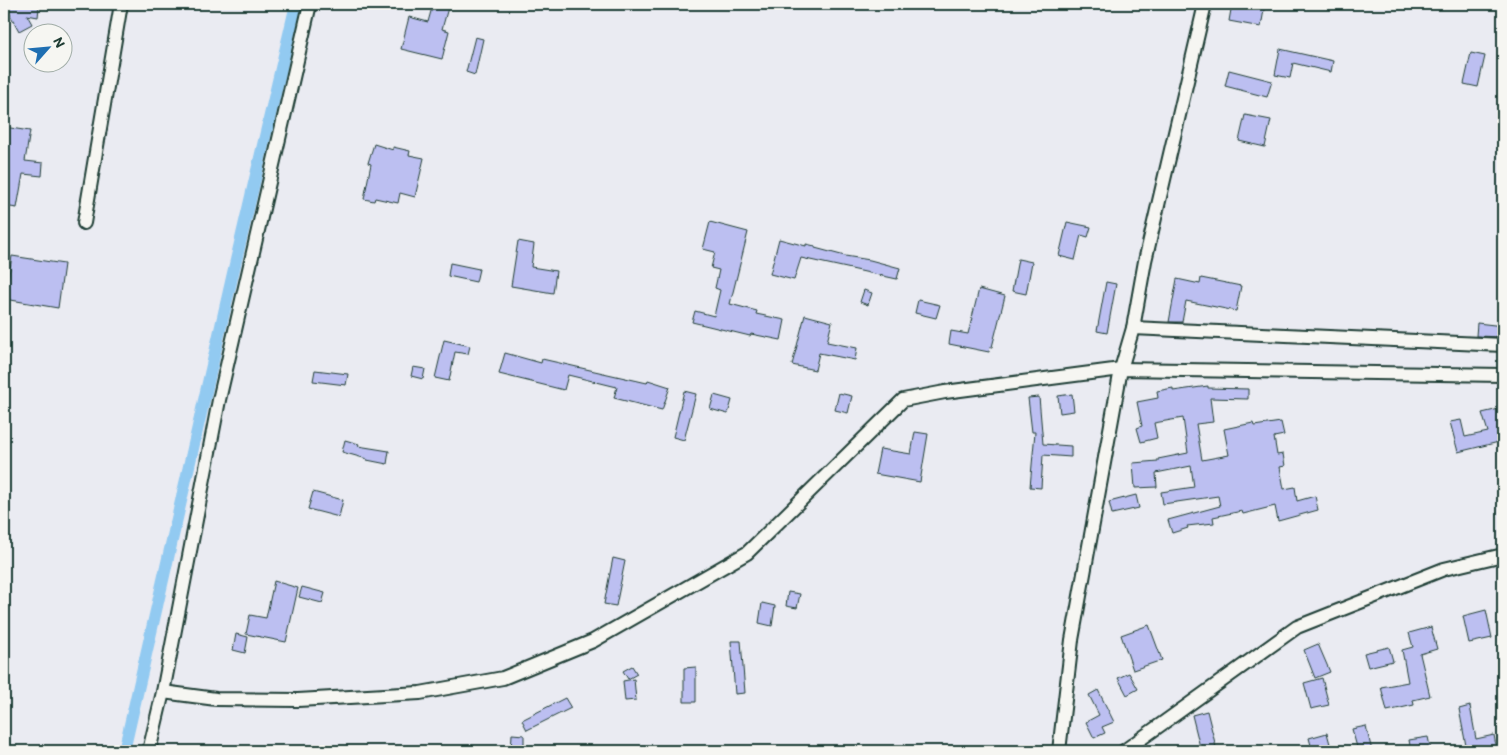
<svg xmlns="http://www.w3.org/2000/svg" width="1507" height="755" font-family="Itim,sans-serif">
	<style>
		.lines { fill: none; stroke-linecap: round; stroke-linejoin: round }
		.canal { stroke: #92caf1; stroke-width: 12 }
		.building { fill: #bcbff1; stroke: #1f3d34 }
		.street-casing { stroke: #1f3d34; stroke-width: 16 }
		.street { stroke: #f6f6f2; stroke-width: 12 }
	</style>
	<rect width="100%" height="100%" fill="#eaebf2"/>
	<filter id="ink" filterUnits="userSpaceOnUse"><feTurbulence type="fractalNoise" baseFrequency=".02" numOctaves="2"/><feDisplacementMap in="SourceGraphic" scale="10" xChannelSelector="R" yChannelSelector="G"/><feConvolveMatrix kernelMatrix="1 2 1 2 8 2 1 2 1" color-interpolation-filters="sRGB"/></filter>
	<g filter="url(#ink)">
		<g class="lines">
			<path class="canal" d="M124,751l109,-478 63,-269"/>
		</g>
		<g class="building">
			<path d="M9,4h15l15,3 -1,10 -11,-2 5,9 -13,7 -12,-22z"/>
			<path d="M433,4h16l-7,25 7,2 -7,28 -41,-10 8,-32 19,5z"/>
			<path d="M1232,4h33l-4,23 -32,-6z"/>
			<path d="M475,37l8,2 -8,36 -9,-3z"/>
			<path d="M1280,49l53,12 -2,11 -38,-9 -3,15 -15,-3z"/>
			<path d="M1471,53l14,3 -7,31 -14,-3z"/>
			<path d="M1229,70l43,11 -5,16 -42,-11z"/>
			<path d="M1245,115l26,5 -6,27 -26,-6z"/>
			<path d="M4,127l26,4 -5,30 18,2 -1,13 -19,-2 -6,34 -13,-2z"/>
			<path d="M374,144l19,6v-3l17,4 -1,4 15,3 -9,39 -15,-4 -2,10 -23,-5 -1,3 -10,-2 7,-35 -3,-1z"/>
			<path d="M710,222l38,10 -18,72 27,7 -1,3 29,6 -4,20 -30,-6 -1,2 -58,-14 3,-11 19,5 6,-26 -5,-2 4,-18 -8,-2 4,-16 -12,-3z"/>
			<path d="M1067,222l24,5 -3,10 -7,-2 -6,25 -16,-4z"/>
			<path d="M779,239l27,7v-2l9,2v2l30,8 25,4 30,8 -3,11 -96,-21 -7,22 -24,-6z"/>
			<path d="M518,241l16,3 -3,23 25,4 -3,22 -42,-7z"/>
			<path d="M12,256l52,8 -6,44 -53,-9z"/>
			<path d="M1018,259l14,3 -6,32 -14,-3z"/>
			<path d="M450,263l29,6 -3,13 -28,-6z"/>
			<path d="M1201,278l40,8 -5,25 -50,-10 -4,21h-13l8,-43 23,5z"/>
			<path d="M1106,282l10,2 -9,49 -10,-2z"/>
			<path d="M979,289l26,7 -13,51h-2l-1,5 -40,-8 2,-13 17,3z"/>
			<path d="M864,290l8,3 -4,12 -8,-3z"/>
			<path d="M918,300l22,5 -4,13 -21,-5z"/>
			<path d="M805,315l27,7 -5,20 30,6 -2,12 -36,-7 -4,17 -23,-5z"/>
			<path d="M1477,323l26,3v11l-27,-1z"/>
			<path d="M444,340l26,6 -2,8 -13,-2 -6,29 -14,-3z"/>
			<path d="M505,353l36,10 1,-4 105,24 1,-3 22,7 -8,23 -48,-12 3,-11 -49,-12 -4,15 -65,-16z"/>
			<path d="M413,367l12,2 -2,10 -12,-3z"/>
			<path d="M315,370l33,4 -2,11 -33,-4z"/>
			<path d="M1208,386v2l40,1v10l-38,-1 3,24 -17,2 6,36 27,-5 -5,-26 29,-6 1,3 27,-4 3,13 -10,2 3,18 6,-1 2,12 -5,1 4,22 11,-2 2,14 18,-5 3,14 -40,11 -3,-15 -32,8 -1,-3 -29,6 1,6 -27,3 1,2 -16,5 -4,-13 52,-14 -2,-10 -55,8 -2,-12 33,-5 -3,-21 -35,7 1,14 -22,1 -2,-25 25,-2v-2l30,-6 -5,-35 -29,5 3,15 -16,4 -4,-14 5,-2 -5,-24 21,-4 -1,-7 16,-3v3z"/>
			<path d="M684,391l12,3 -12,46 -11,-3z"/>
			<path d="M839,393l13,3 -4,17 -13,-3z"/>
			<path d="M1072,394l2,17 -14,2 -2,-17z"/>
			<path d="M714,395l18,5 -4,14 -18,-5z"/>
			<path d="M1039,397l4,47 28,2v11l-28,-2 -2,33 -11,-1 5,-55h-3l-4,-34z"/>
			<path d="M1499,409l4,15v17l-45,11 -8,-30 11,-2 4,17 23,-5 -6,-19z"/>
			<path d="M915,432l13,2 -8,48 -45,-8 5,-25 31,5z"/>
			<path d="M345,440l14,4 -1,2 31,5 -2,13 -20,-4v-1l-25,-7z"/>
			<path d="M313,492l30,8 -4,17 -31,-8z"/>
			<path d="M1136,495l3,13 -27,6 -3,-12z"/>
			<path d="M613,558l12,3 -9,45 -12,-2z"/>
			<path d="M274,581l24,7 -12,54 -40,-8 4,-19 16,3z"/>
			<path d="M302,587l23,6 -3,10 -23,-6z"/>
			<path d="M788,592l12,2 -3,14 -11,-2z"/>
			<path d="M762,603l13,3 -3,20 -13,-3z"/>
			<path d="M1486,610l6,28 -23,5 -6,-27z"/>
			<path d="M1149,625l13,35 -29,10 -12,-35z"/>
			<path d="M1431,627l6,22 -17,5 10,42 -17,4 1,5 -27,6 -6,-24 27,-5 -6,-32 11,-3 -4,-14z"/>
			<path d="M236,634l12,3 -3,16 -12,-3z"/>
			<path d="M731,641h10l4,52 -10,1z"/>
			<path d="M1318,644l12,28 -15,6 -11,-28z"/>
			<path d="M1389,647l4,14 -25,6 -4,-14z"/>
			<path d="M632,666l5,8 -9,5 -5,-8z"/>
			<path d="M696,667v35h-12v-34z"/>
			<path d="M1129,673l9,16 -11,6 -9,-17z"/>
			<path d="M1322,678l7,27 -18,4 -7,-26z"/>
			<path d="M634,679l2,21 -11,1 -2,-20z"/>
			<path d="M1098,690l16,32 -12,5 3,6 -11,5 -8,-16 13,-7 -10,-20z"/>
			<path d="M565,698l6,10 -44,22 -5,-10z"/>
			<path d="M1470,706l6,33 18,-4 3,16h-30l-8,-42z"/>
			<path d="M1207,711l9,36 -15,4 -9,-36z"/>
			<path d="M1366,726l6,25h-14l-6,-22z"/>
			<path d="M1327,733l3,11 -18,5 -3,-11z"/>
			<path d="M512,734l12,1v16h-13z"/>
			<path d="M1428,737l3,14h-20l-2,-11z"/>
		</g>
		<g class="lines">
			<g class="street-casing">
				<g id="street">
					<path d="M84,223l37,-219"/>
					<path d="M1133,328l370,17"/>
					<path d="M163,692l53,7 82,1 122,-7 83,-15 90,-37 154,-88 156,-153 42,-8 176,-23 382,6"/>
					<path d="M149,751l14,-59 56,-292 91,-396"/>
					<path d="M1059,751l13,-111 49,-271 12,-41 12,-67 60,-257"/>
					<path d="M1124,751l173,-124 147,-58 59,-14"/>
				</g>
			</g>
			<use href="#street" class="street"/>
		</g>
	</g>
	<rect width="1507" height="755" fill="none" stroke="#f6f6f2" stroke-width="20"/>
	<rect x="10" y="10" width="1487" height="735" fill="none" stroke="#1f3d34" stroke-width="2" filter="url(#ink)"/>
	<g transform="translate(48 48) rotate(63)"><circle r="24" fill="#f6f6f2" stroke="#a0aca6"/>
	<path d="M0-4L9 19L0 12L-9 19Z" fill="#1f6fb2"/>
	<text y="-8" font-size="14" font-weight="bold" text-anchor="middle" fill="#1f3d34">N</text>
	</g>
</svg>
